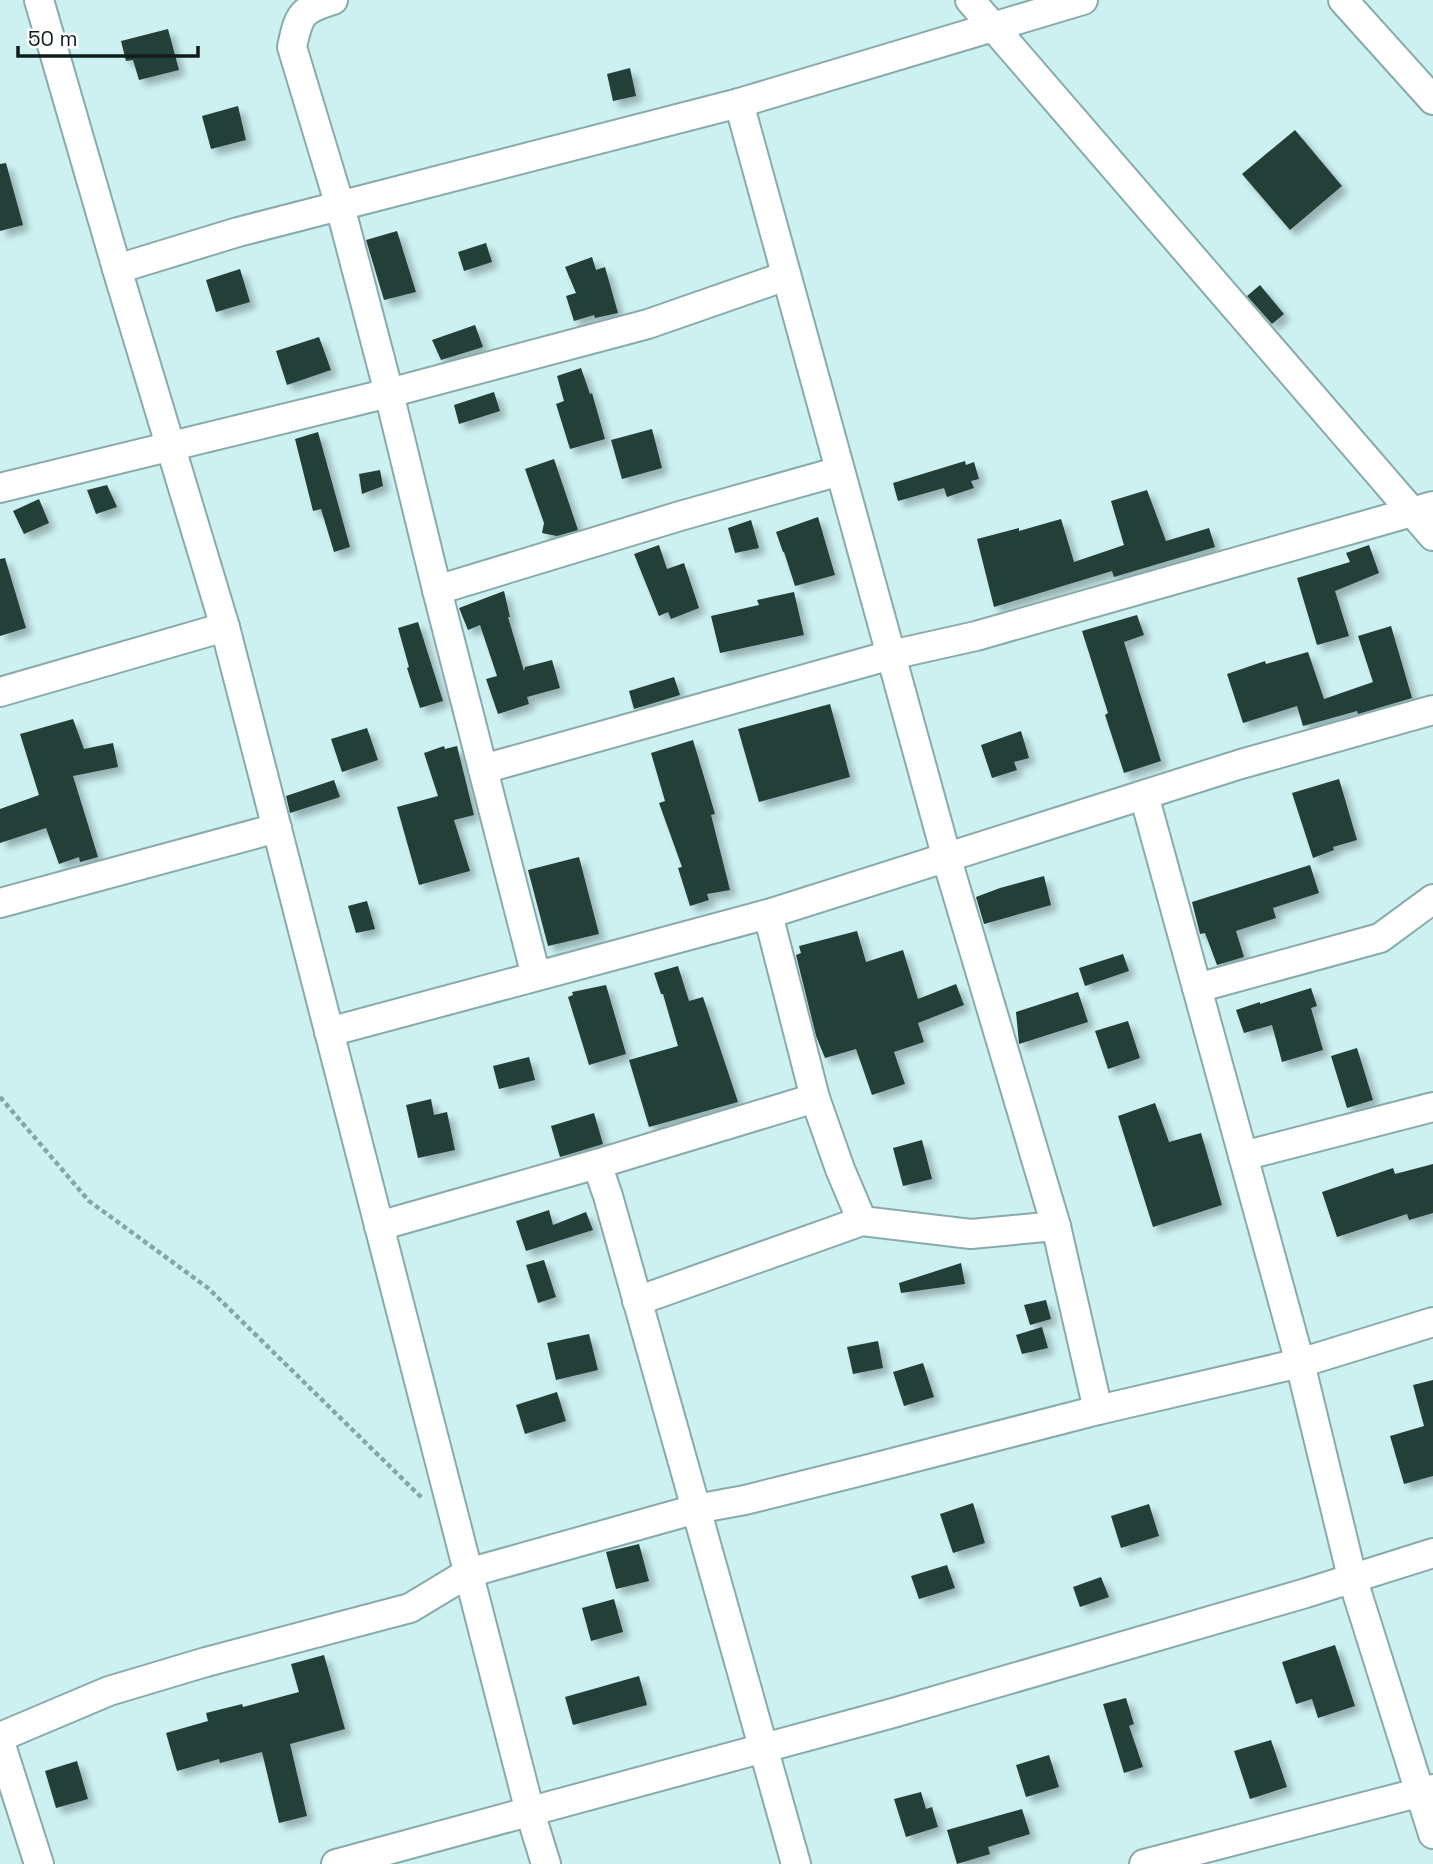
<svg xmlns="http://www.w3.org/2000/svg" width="1433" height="1864" font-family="'Space Grotesk',sans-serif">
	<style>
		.building { fill: #233f38; filter: url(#shadow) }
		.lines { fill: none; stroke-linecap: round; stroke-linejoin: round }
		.street-casing { stroke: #8aa; stroke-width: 32 }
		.path { stroke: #88a5a5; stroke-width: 4.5; stroke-dasharray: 5 3.5; stroke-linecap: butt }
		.street { stroke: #fff; stroke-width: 28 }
	</style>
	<defs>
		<filter id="shadow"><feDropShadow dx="6" dy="6" stdDeviation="3.5" flood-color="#0004"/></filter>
	</defs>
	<rect width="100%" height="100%" fill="#cdf1f1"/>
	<g class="building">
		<path d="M168,29l11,41 -40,10 -6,-20 -7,1 -5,-20z"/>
		<path d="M630,68l6,28 -23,5 -6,-27z"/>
		<path d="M238,106l8,34 -35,9 -9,-33z"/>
		<path d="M1295,130l47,56 -52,44 -48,-56z"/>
		<path d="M6,163l17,62 -23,6v-67z"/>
		<path d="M397,231l19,61 -32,8 -18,-60z"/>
		<path d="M486,243l6,19 -28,9 -6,-19z"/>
		<path d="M592,257l4,13 9,-3 13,46 -23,5 -1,-3 -20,6 -8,-25 10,-3 -11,-26z"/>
		<path d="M240,269l10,33 -34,10 -10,-32z"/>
		<path d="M1260,285l24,29 -12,10 -25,-28z"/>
		<path d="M475,325l8,22 -42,13 -9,-20z"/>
		<path d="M319,337l12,33 -44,15 -11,-34z"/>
		<path d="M581,368l9,26 2,-1 13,46 -35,10 -14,-45 8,-3 -7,-25z"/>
		<path d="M494,392l6,19 -41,13 -5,-19z"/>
		<path d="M652,429l10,39 -40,11 -11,-39z"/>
		<path d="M318,432l32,115 -16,5 -13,-43 -8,2 -18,-72z"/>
		<path d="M554,459l24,71 -21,6 -15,-3 2,-10 -19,-54z"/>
		<path d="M965,461l1,4 8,-3 5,17 -8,2 3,7 -27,9 -3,-9 -46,13 -5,-18z"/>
		<path d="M380,470l3,16 -21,8 -3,-20z"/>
		<path d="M107,485l10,22 -21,7 -9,-24z"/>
		<path d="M1147,490l19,51 43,-13 6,19 -101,30 -2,-6 -118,36 -17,-68 42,-11v3l42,-12 13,43 50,-17 -13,-44z"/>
		<path d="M39,499l10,24 -25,11 -11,-23z"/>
		<path d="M818,517l17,58 -40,11 -11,-34h-1l-7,-20z"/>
		<path d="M751,520l8,28 -24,5 -7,-25z"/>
		<path d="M659,545l8,24 17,-6 15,45 -28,11 -3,-7 -9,4 -25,-62z"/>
		<path d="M1369,545l10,28 -44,18 14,45 -32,9 -20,-67 53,-16 -4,-9z"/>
		<path d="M5,558l21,70 -26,8v-77z"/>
		<path d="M504,591l6,26h-2l16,54 1,-4 27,-7 8,28 -33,9 2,7 -31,10 -12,-35 11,-3 -17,-51 -12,5 -9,-22z"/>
		<path d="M794,592l10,43 -84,18 -9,-37 48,-11 -2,-5z"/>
		<path d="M1137,615l7,20 -20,7 37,119 -37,12 -19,-58 3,-2 -26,-82z"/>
		<path d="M418,622l25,79 -23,7 -13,-40 2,-1 -11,-39z"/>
		<path d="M1391,626l21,72 -54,16 -1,-3 -54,15 -6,-20 -54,17 -16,-49 38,-13 1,3 42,-12 16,47 49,-17 -15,-46z"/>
		<path d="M674,677l6,18 -46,14 -5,-18z"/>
		<path d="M830,704l20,73 -91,25 -21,-73z"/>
		<path d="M73,719l11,30 29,-6 5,24 -45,9 25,81 -18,5 -1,-5 -20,7 -13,-36 -46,15v-34l39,-14 -19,-61z"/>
		<path d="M367,728l11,32 -36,12 -11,-33z"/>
		<path d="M1021,731l8,27 -15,4 3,8 -25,8 -11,-33z"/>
		<path d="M693,740l22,74 -4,1 19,75 -23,4 2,6 -19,6 -12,-38 4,-1 -23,-64 6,-2 -14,-48z"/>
		<path d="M444,746l1,3 12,-3 17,69 -20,5 16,51 -51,14 -22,-78 41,-11 -14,-43z"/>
		<path d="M1339,779l18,61 -24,7 1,3 -21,8 -21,-65z"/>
		<path d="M334,780l6,17 -50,16 -4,-17z"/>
		<path d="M579,857l20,77 -51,12 -20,-76z"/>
		<path d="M1310,865l9,28 -46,15 3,10 -40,13 8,26 -27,8 -12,-32 -5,1 -8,-32z"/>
		<path d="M1044,876l7,29 -67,19 -8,-27 24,-9z"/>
		<path d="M367,901l8,28 -19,4 -8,-27z"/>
		<path d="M857,931l9,31 37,-12 15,49 38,-15 8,21 -46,18 6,19 -30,10 11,32 -33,11 -16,-46 -31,9 -9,-22 -20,-81 5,-2 -2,-7z"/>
		<path d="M1123,954l6,17 -44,15 -6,-18z"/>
		<path d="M678,966l11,35 14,-4 35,105 -89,25 -20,-67 49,-14 -15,-52h-2l-7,-21z"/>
		<path d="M606,985l20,69 -37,11 -21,-68 5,-2 -1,-3z"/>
		<path d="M1311,988l6,18 -6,2 12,42 -41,12 -10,-37 -28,8 -8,-23 24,-8v2z"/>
		<path d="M1078,992l10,30 -69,22 -3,-32z"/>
		<path d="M1128,1021l12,37 -32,11 -13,-38z"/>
		<path d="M1357,1048l16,52 -26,8 -16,-52z"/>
		<path d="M529,1057l6,23 -36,9 -6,-23z"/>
		<path d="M431,1099l3,16 13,-3 8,38 -37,8 -12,-53z"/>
		<path d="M1155,1103l14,39 32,-9 21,72 -69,22 -35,-111z"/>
		<path d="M594,1113l9,31 -43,13 -9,-31z"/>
		<path d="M922,1140l10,39 -29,7 -10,-38z"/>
		<path d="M1433,1164v49l-24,7 -2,-6 -70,23 -15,-45 71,-24 2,6z"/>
		<path d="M549,1210l4,15 33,-13 7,18 -67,21 -10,-30z"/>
		<path d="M544,1260l12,37 -18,6 -12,-38z"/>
		<path d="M961,1263l4,21 -64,9 -2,-10z"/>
		<path d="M1046,1300l5,19 -21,6 -6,-20z"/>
		<path d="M1042,1327l6,21 -26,6 -6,-19z"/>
		<path d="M589,1334l9,36 -42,10 -9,-37z"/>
		<path d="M878,1341l5,27 -30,6 -6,-27z"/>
		<path d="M923,1363l11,34 -30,9 -11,-34z"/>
		<path d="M1433,1380v96l-29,8 -14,-48 34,-10 -11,-41z"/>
		<path d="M557,1392l9,29 -41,13 -9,-29z"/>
		<path d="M973,1503l12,40 -32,10 -13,-39z"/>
		<path d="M1149,1504l10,32 -38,12 -10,-32z"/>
		<path d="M639,1544l10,37 -33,8 -10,-37z"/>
		<path d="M947,1565l8,23 -36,11 -8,-23z"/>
		<path d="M1101,1577l8,20 -29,10 -7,-20z"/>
		<path d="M614,1599l9,33 -32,9 -9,-33z"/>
		<path d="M1335,1645l20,61 -37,12 -6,-19 -16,5 -14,-42z"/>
		<path d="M324,1655l21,74 -55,15 17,72 -28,7 -17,-71 -42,11 -1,-4 -42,12 -11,-38 42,-12 -2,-8 36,-9 1,3 56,-15 -8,-28z"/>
		<path d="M639,1676l8,29 -74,20 -8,-28z"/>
		<path d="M1126,1698l8,26 -5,2 14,41 -19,6 -21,-69z"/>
		<path d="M1271,1740l16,47 -37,12 -16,-48z"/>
		<path d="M1049,1755l10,32 -33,10 -10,-32z"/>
		<path d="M77,1761l11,38 -32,9 -11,-37z"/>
		<path d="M921,1792l5,17 6,-2 6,20 -32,10 -12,-38z"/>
		<path d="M1022,1809l8,25 -42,13 2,7 -33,10 -10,-34z"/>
	</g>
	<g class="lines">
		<g class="street-casing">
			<g id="street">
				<path d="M39,0l78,269 108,358 305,1185 16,52"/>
				<path d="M333,0c-32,10 -34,14 -41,47l48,159 49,187 48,197 99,386"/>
				<path d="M970,0l463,536"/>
				<path d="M1343,0l90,100"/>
				<path d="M739,103l212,770 105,353 42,184 202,-47 52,214 81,257"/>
				<path d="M117,269l121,-37 501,-129 344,-103"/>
				<path d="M0,488l389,-95 259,-69 138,-48"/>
				<path d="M437,590l243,-74 160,-45"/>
				<path d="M0,692l225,-65"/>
				<path d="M483,769l408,-114 85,-19 457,-130"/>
				<path d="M1144,795l156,568 133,-41"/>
				<path d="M0,903l277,-75"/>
				<path d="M768,914l47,184 25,71 22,52"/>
				<path d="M1197,988l183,-50 53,-39"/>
				<path d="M329,1032l439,-118 473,-150 192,-54"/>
				<path d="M1243,1156l190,-49"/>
				<path d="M597,1164l11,32 188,668"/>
				<path d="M379,1226l218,-62 218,-66"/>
				<path d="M637,1301l225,-80 109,13 85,-8"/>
				<path d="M0,1737l109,-46 97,-29 204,-54 58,-35 228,-64 49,-9 124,-31 229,-59"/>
				<path d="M0,1742l39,122"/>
				<path d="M336,1864l557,-151 413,-120 127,-40"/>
				<path d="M1144,1864l289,-75"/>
			</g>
		</g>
		<path class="path" d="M0,1097l89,104 119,87 215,211"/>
		<use href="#street" class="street"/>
	</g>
	<path d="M18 46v10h180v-10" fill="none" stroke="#0d1b1b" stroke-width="3.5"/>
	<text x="28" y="46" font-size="21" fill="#0d1b1b" stroke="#ffffff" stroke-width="5" paint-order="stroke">50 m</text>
</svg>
